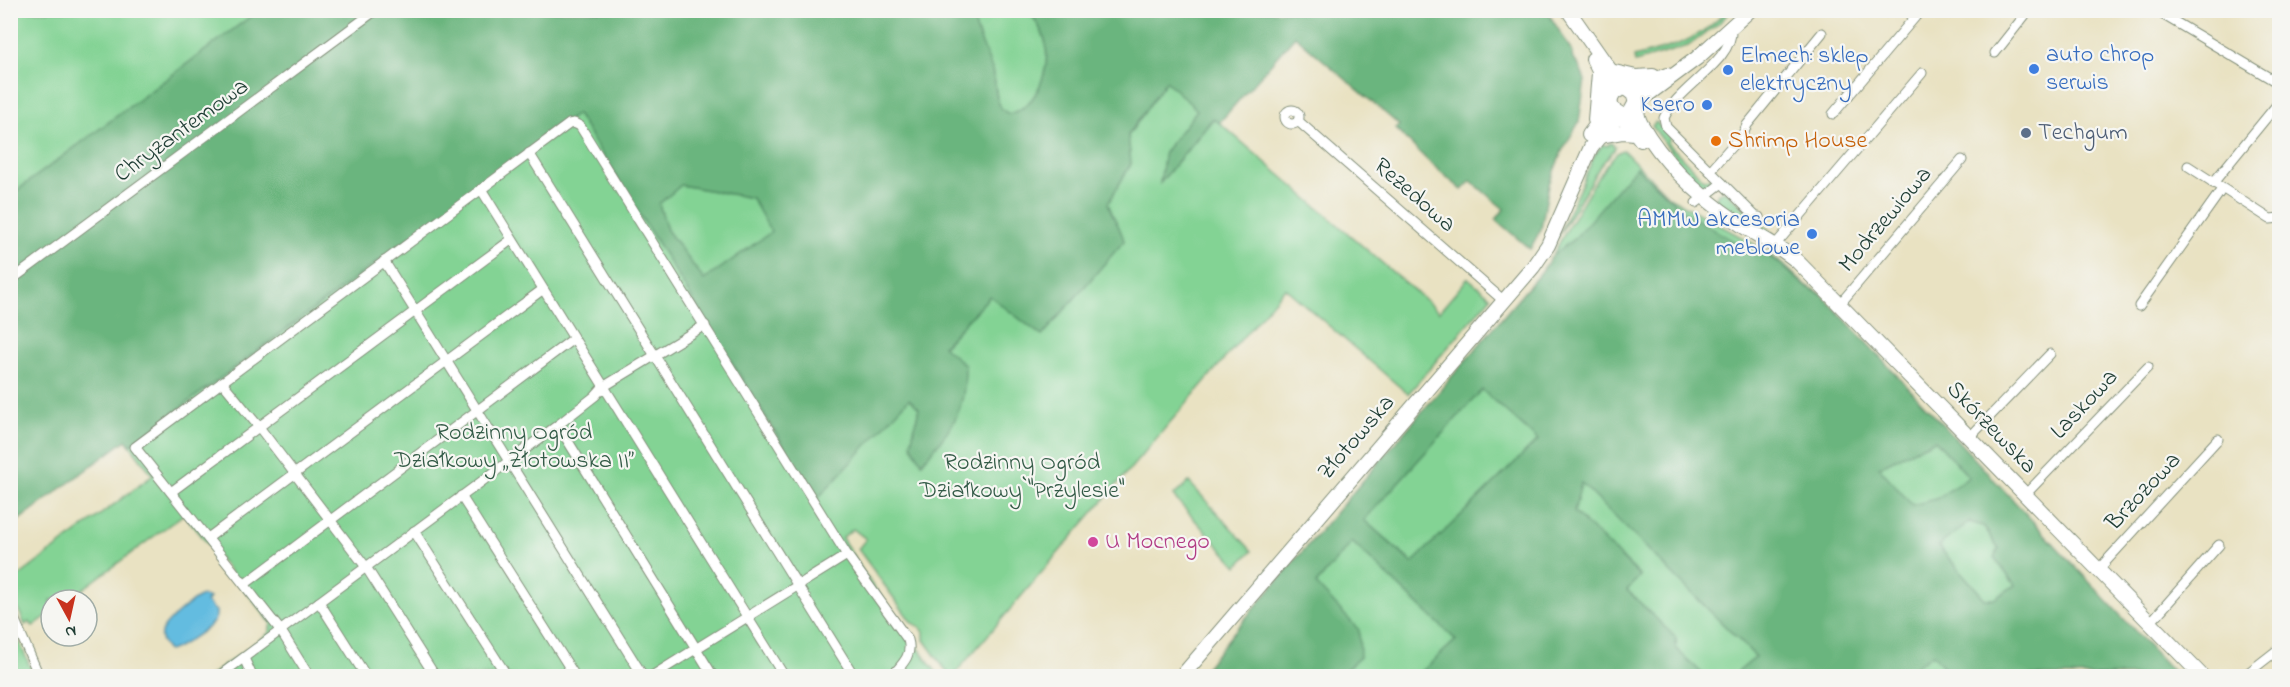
<svg xmlns="http://www.w3.org/2000/svg" width="2290" height="687" font-family="'Indie Flower',sans-serif">
	<style>
		.green { fill: #83d394; stroke: #518864; stroke-width: 1.5 }
		.forest { fill: #6ab57e; stroke: #447959; stroke-width: 1.5; fill-rule: evenodd }
		.water { fill: #63bce0; stroke: #417c8a; stroke-width: 1.5 }
		.lines { fill: none; stroke-linecap: round; stroke-linejoin: round }
		.street-casing { stroke: #84907b; stroke-width: 11 }
		.secondary-casing { stroke: #84907b; stroke-width: 16 }
		.street { stroke: #fff; stroke-width: 9 }
		.secondary { stroke: #fff; stroke-width: 14 }
		.shop-dot { fill: #3f7fe0; stroke: #f6f6f2; stroke-width: 2 }
		.service-dot { fill: #5c6f8a; stroke: #f6f6f2; stroke-width: 2 }
		.food-dot { fill: #e8710a; stroke: #f6f6f2; stroke-width: 2 }
		.hotel-dot { fill: #d1479c; stroke: #f6f6f2; stroke-width: 2 }
		.labels { text-anchor: middle; dominant-baseline: central; stroke-width: 4.5; stroke-linejoin: round; paint-order: stroke }
		.shop-label { font-size: 24px; fill: #366cbe; stroke: #f6f6f2; text-anchor: start }
		.street-label { font-size: 24px; fill: #1f3d34; stroke: #f6f6f2 }
		.service-label { font-size: 24px; fill: #4e5e75; stroke: #f6f6f2; text-anchor: start }
		.food-label { font-size: 24px; fill: #c56008; stroke: #f6f6f2; text-anchor: start }
		.park-label { font-size: 24px; fill: #335b47; stroke: #f6f6f2 }
		.hotel-label { font-size: 24px; fill: #b23c85; stroke: #f6f6f2; text-anchor: start }
	</style>
	<rect width="100%" height="100%" fill="#f6f6f2"/>
	<filter id="ink" filterUnits="userSpaceOnUse"><feTurbulence type="fractalNoise" baseFrequency=".0167" numOctaves="2"/><feDisplacementMap in="SourceGraphic" scale="12" xChannelSelector="R" yChannelSelector="G"/><feConvolveMatrix kernelMatrix="1 2 1 2 8 2 1 2 1" color-interpolation-filters="sRGB"/></filter>
	<filter id="wash" filterUnits="userSpaceOnUse"><feTurbulence type="fractalNoise" baseFrequency=".008" numOctaves="4" result="noise"/><feDisplacementMap in="SourceGraphic" scale="24" xChannelSelector="R" yChannelSelector="G"/><feGaussianBlur stdDeviation="1.35" result="paint"/><feColorMatrix in="noise" values="0 0 0 0 0 0 0 0 0 0 0 0 0 0 0 0 0 1.4 0 .05"/><feComposite in="paint" operator="in"/></filter>
	<g filter="url(#wash)">
		<rect width="100%" height="100%" fill="#e9e2c2"/>
		<g class="green">
			<path d="M11,11h247l-247,184z"/>
			<path d="M973,11h56c6,9 13,18 16,29 6,28 -6,66 -36,74l-7,-4 -5,-11 -2,-18 -19,-52z"/>
			<path d="M1726,11h5l-13,13 -30,22 -53,16 -1,-5c37,-9 67,-17 92,-46z"/>
			<path d="M1167,80l31,30 -33,41 -4,31 53,-64 225,194 29,-34 23,19 -83,97 -123,-106 -332,388h-3l-26,-36v-8l-4,-5 -8,-4 -54,-74 8,-10 -13,-10 -11,9 21,34 76,104h-729l59,-43 2,-10 -87,-109 -116,86h-17v13l-18,13 -4,-4 -4,3 -14,-33v-10l142,-107 -23,-30 447,-331 240,384 92,-100 10,10 -8,36 11,18 21,-115 47,-51 52,40 81,-95c-2,-14 -11,-24 -15,-38l23,-39 -3,-28z"/>
			<path d="M1656,122l14,15 -2,6 35,36 7,-1 2,8 -6,5 -27,-29 -27,-36z"/>
			<path d="M1611,143l4,4 -1,3 -14,16 -43,72 38,-83 8,-11 3,2z"/>
			<path d="M1623,150l46,47 90,50 24,17 21,20 18,10v1c-23,-12 -39,-31 -61,-44 -7,-4 -15,-4 -22,-7 -25,-11 -51,-28 -72,-45l-92,39 -23,18c11,-18 55,-104 71,-106z"/>
			<path d="M681,185l71,13 20,34 -68,48 -37,-50 -8,-26z"/>
			<path d="M1725,191l50,45 -38,-19 -22,-16 3,-8z"/>
			<path d="M1482,389l56,51 -125,123 -49,-43z"/>
			<path d="M1935,440l34,37 -33,22 -24,7 -34,-39z"/>
			<path d="M1189,482l63,69 -15,15 -64,-70z"/>
			<path d="M1581,482l175,175 -23,19h-28l-29,-27v-11l-49,-48 13,-15 -66,-63z"/>
			<path d="M1969,522l14,4 16,24 -5,7 21,28 -21,14h-9l-47,-53z"/>
			<path d="M1352,542l104,98 -39,36h-78l21,-19 -44,-73z"/>
			<path d="M11,622l23,54h-23z"/>
			<path d="M1933,654l18,22h-50z"/>
		</g>
		<g class="forest">
			<path d="M258,11h715l3,18 16,40 5,30 5,11 7,4c30,-8 42,-47 36,-74 -3,-11 -10,-20 -16,-29h518l26,42 -1,4 7,9 6,14 -6,42 -17,29 -13,33 -8,45 -11,20 -34,-29 8,-11 -33,-28 -9,9 -34,-29 -32,-32 3,-4 -104,-89 -76,87 -6,-5 -53,65 5,-32 32,-41 -31,-29 -38,54 3,29 -23,39c4,14 13,24 16,38l-82,95 -52,-40 -47,50 22,19c1,50 -13,62 -43,98l-11,-19 8,-36 -10,-9 -92,100 -240,-385 -447,331 -4,-5 -115,86v-331zM681,185l71,13 19,34 -67,48 -37,-50 -8,-26z"/>
			<path d="M1636,167l48,45 56,33 17,3 24,17 24,21 17,9 355,381h-226l-18,-22 -32,22h-168l23,-19 -175,-174 -7,29 66,64 -13,14 49,48v11l29,27h-288l39,-36 -104,-98 -36,42 43,46 1,27 -21,19h-140l34,-43 309,-362 10,-15 23,-18zM1482,390l56,50 -126,123 -48,-43zM1935,440l34,37 -33,22 -24,6 -33,-38zM1970,522l13,4 16,23 -5,8 21,28 -21,14h-9l-47,-53z"/>
		</g>
		<path class="water" d="M202,596l7,2 -3,4 10,9c0,5 1,5 -2,10 -5,7 -39,30 -46,30 -4,-5 -9,-12 -7,-18 3,-10 31,-33 41,-37z"/>
	</g>
	<g filter="url(#ink)">
		<g class="lines">
			<g class="street-casing">
				<g id="street">
					<path d="M2155,10l125,74"/>
					<path d="M1995,53l34,-43"/>
					<circle cx="1292" cy="117" r="7"/>
					<path d="M1833,114l88,-104"/>
					<path d="M1298,121l206,180"/>
					<path d="M529,153l325,523"/>
					<path d="M2188,166l82,53 10,-1"/>
					<path d="M1710,171l34,-39 3,-7 75,-92"/>
					<path d="M1722,183l-56,-56 -2,-9c13,-30 70,-57 67,-89"/>
					<path d="M2213,183l67,-82"/>
					<path d="M481,189l303,487"/>
					<path d="M1696,203l26,-20 34,34h3"/>
					<path d="M1776,244l146,-171"/>
					<path d="M384,261l259,415"/>
					<path d="M10,281l366,-271"/>
					<path d="M1839,305l123,-145"/>
					<path d="M2139,306l83,-117"/>
					<path d="M222,382l37,45 107,140 69,109"/>
					<path d="M558,425l155,251"/>
					<path d="M1969,438l81,-84"/>
					<path d="M171,492l340,-252"/>
					<path d="M2025,495l123,-128"/>
					<path d="M461,496l114,180"/>
					<path d="M414,531l93,145"/>
					<path d="M208,538l334,-248"/>
					<path d="M2098,570l120,-131"/>
					<path d="M245,584l328,-245"/>
					<path d="M319,602l47,74"/>
					<path d="M10,609l29,67"/>
					<path d="M2150,623l69,-78"/>
					<path d="M244,658l8,18"/>
					<path d="M219,676l339,-251 37,-29 8,-9 102,-62"/>
					<path d="M309,676l-28,-45 -146,-184 434,-323 5,-1 6,3 267,429 61,85c5,16 -7,25 -16,36"/>
					<path d="M652,676l195,-121"/>
					<path d="M2244,676l36,-28"/>
				</g>
			</g>
			<g class="secondary-casing">
				<g id="secondary">
					<path d="M1568,10l51,73 14,11c5,10 2,20 8,30 23,40 58,72 96,98 21,15 40,22 61,40l404,414"/>
					<path d="M1593,59l14,28 5,22 10,6 19,25"/>
					<path d="M1610,71l26,6 17,-1"/>
					<path d="M1595,120l4,-47"/>
					<path d="M1589,135l11,-15 14,-27 7,-4 19,-3 27,-11"/>
					<path d="M1599,136l23,-4 14,1"/>
					<path d="M1182,676l351,-409 15,-22 43,-98 21,-26 18,-8 5,-9 62,-46 53,-48"/>
				</g>
			</g>
			<use href="#street" class="street"/>
			<use href="#secondary" class="secondary"/>
		</g>
	</g>
	<g class="shop-dot">
		<circle cx="2034" cy="69" r="6"/>
		<circle cx="1728" cy="70" r="6"/>
		<circle cx="1707" cy="105" r="6"/>
		<circle cx="1812" cy="234" r="6"/>
	</g>
	<circle class="service-dot" cx="2026" cy="133" r="6"/>
	<circle class="food-dot" cx="1716" cy="141" r="6"/>
	<circle class="hotel-dot" cx="1093" cy="542" r="6"/>
	<g class="labels">
		<g class="shop-label">
			<text x="2046" y="55">auto chrop<tspan x="2046" dy="28">serwis</tspan></text>
			<text x="1740" y="56">Elmech: sklep<tspan x="1740" dy="28">elektryczny</tspan></text>
			<text x="1695" y="105" text-anchor="end">Ksero</text>
			<text x="1800" y="220" text-anchor="end">AMMW akcesoria<tspan x="1800" dy="28">meblowe</tspan></text>
		</g>
		<g class="street-label">
			<text transform="translate(182 131) rotate(-36)">Chryzantemowa</text>
			<text transform="translate(1414 196) rotate(41)">Rezedowa</text>
			<text transform="translate(1886 220) rotate(-50)">Modrzewiowa</text>
			<text transform="translate(2085 405) rotate(-47)">Laskowa</text>
			<text transform="translate(1991 428) rotate(46)">Skórzewska</text>
			<text transform="translate(1357 438) rotate(-49)">Złotowska</text>
			<text transform="translate(2144 492) rotate(-47)">Brzozowa</text>
		</g>
		<g class="service-label">
			<text x="2038" y="133">Techgum</text>
		</g>
		<g class="food-label">
			<text x="1728" y="141">Shrimp House</text>
		</g>
		<g class="park-label">
			<text x="514" y="433">Rodzinny Ogród<tspan x="514" dy="28">Działkowy „Złotowska II”</tspan></text>
			<text x="1022" y="463">Rodzinny Ogród<tspan x="1022" dy="28">Działkowy "Przylesie"</tspan></text>
		</g>
		<g class="hotel-label">
			<text x="1105" y="542">U Mocnego</text>
		</g>
	</g>
	<rect width="2290" height="687" fill="none" stroke="#f6f6f2" stroke-width="36"/>
	<g transform="translate(69 618) rotate(172)"><circle r="28" fill="#f6f6f2" stroke="#a0aca6" stroke-width="1.5"/>
	<path d="M0-4.5L10 22L0 15L-10 22Z" fill="#c8321e"/>
	<text y="-9" font-size="16" font-weight="bold" text-anchor="middle" fill="#1f3d34">N</text>
	</g>
</svg>
